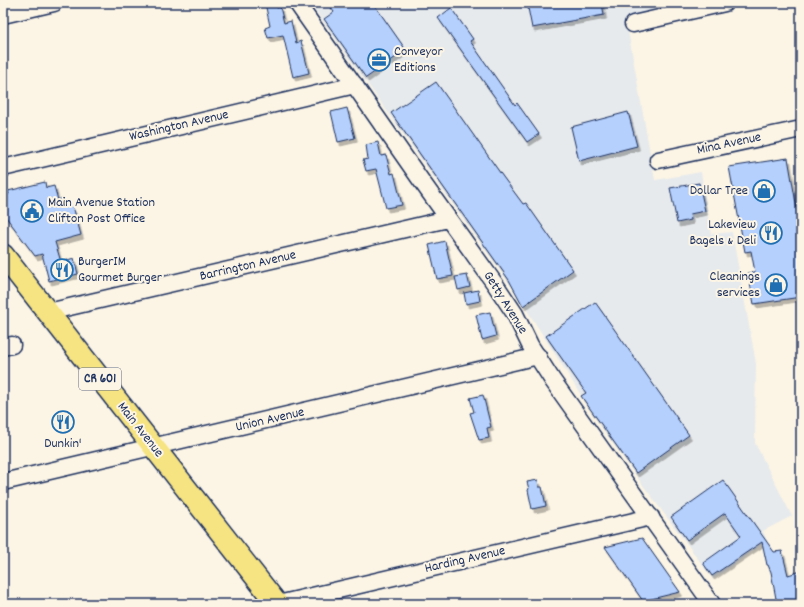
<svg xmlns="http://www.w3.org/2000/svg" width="804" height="607" font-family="Dekko,sans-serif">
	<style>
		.built { fill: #e7eaec }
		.building { fill: #b5d0fd; stroke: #1b2f5e; filter: url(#shadow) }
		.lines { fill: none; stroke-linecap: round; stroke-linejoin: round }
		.minor-casing { stroke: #1b2f5e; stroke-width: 19 }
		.major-casing { stroke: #1b2f5e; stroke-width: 24 }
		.minor { stroke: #fcf5e5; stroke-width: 16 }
		.major { stroke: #f6e381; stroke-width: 21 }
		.labels { text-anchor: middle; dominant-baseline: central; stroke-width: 4; stroke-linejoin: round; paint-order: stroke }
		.shield { fill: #fcf5e5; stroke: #5e6a86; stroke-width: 1 }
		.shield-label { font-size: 13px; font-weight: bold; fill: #1b2f5e }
		.poi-label { font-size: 14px; fill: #1b2f5e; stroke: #fcf5e5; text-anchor: start }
		.street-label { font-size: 14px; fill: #1b2f5e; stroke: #fcf5e5 }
	</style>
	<defs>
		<filter id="shadow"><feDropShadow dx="2.5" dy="4" stdDeviation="0" flood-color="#0004"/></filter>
	</defs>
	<rect width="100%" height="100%" fill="#fcf5e5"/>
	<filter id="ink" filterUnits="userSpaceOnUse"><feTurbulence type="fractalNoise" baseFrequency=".025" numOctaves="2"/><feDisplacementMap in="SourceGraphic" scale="8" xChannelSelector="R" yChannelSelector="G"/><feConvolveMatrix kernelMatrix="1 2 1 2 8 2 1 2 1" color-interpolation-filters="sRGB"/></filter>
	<g filter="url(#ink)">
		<path class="built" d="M310,3h344l1,10 -29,6 29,161 46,-8 10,62 21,-2 24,131 -1,80 37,73 -29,15 4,10 -54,38 -74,-99 -39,-55 -86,-135z"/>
		<g class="building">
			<path d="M265,3h12v5l3,-1 4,16 7,-2 5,22 5,-2 8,32 -16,4 -10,-42 -15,3 -3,-10 5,-2z"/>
			<path d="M338,3h35l33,47 -40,28 -42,-59 10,-7 -3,-4z"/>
			<path d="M527,3h75l2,12 -72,13z"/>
			<path d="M451,8l22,31 -3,2 45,64 2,-2 22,31 -12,8 -89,-124z"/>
			<path d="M436,82l67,95 20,27 3,-1 47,67 -50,36 -14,-26 -118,-167z"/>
			<path d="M347,108l8,30 -17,4 -7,-30z"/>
			<path d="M628,112l9,34 -58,15 -8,-34z"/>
			<path d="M378,142l3,14 5,-1 5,19 3,-1 8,32 -16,3 -10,-39 -10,2 -3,-11 5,-1 -2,-14z"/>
			<path d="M788,158l10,57h1l2,8v74l-47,7 -6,-31 7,-1 -4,-21 -6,1 -16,-85z"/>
			<path d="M45,182l1,6 8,-2 4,14 5,-2 1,6 5,-1 5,7 7,25 -26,7 6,20 13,-4 4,16 -29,7 -7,-27 -7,2 -32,-43v-18l6,-1 -1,-3z"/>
			<path d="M699,183l6,28 -15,3 1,6 -14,3 -7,-35z"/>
			<path d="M445,241l8,35 -16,3 -8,-34z"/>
			<path d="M467,275l3,12 -12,3 -3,-13z"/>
			<path d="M478,290l2,11 -14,3 -2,-11z"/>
			<path d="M595,302l94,133 -53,38 -55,-77 5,-3 -40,-57z"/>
			<path d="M490,312l6,24 -14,4 -6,-25z"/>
			<path d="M483,395l8,32 -4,1 2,10 -10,2 -9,-27 4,-1 -4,-14z"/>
			<path d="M538,480l1,7h3l4,19 -14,3 -4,-19 1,-1 -2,-7z"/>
			<path d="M723,480l51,72 8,-1 6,24 13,-4v31l-11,2h-13l-6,-32 -3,-7h-1l-5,-23 -50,34 -9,-13 38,-27 -16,-23 -38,27 -16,-23z"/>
			<path d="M642,538l38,54 -37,9 -38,-54z"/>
		</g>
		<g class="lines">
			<g class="minor-casing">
				<g id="minor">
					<path d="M297,3l123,176 75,105 20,30 15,31 23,36 159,223"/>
					<path d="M3,15l51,-12"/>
					<path d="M633,24l92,-21"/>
					<path d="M658,160l143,-31"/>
					<path d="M3,168l352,-83"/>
					<path d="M48,312l400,-93"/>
					<path d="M3,347l9,-2"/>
					<path d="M3,482l535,-126"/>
					<path d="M278,604l373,-87"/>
				</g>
			</g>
			<g class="major-casing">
				<path id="major" d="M3,255l274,349"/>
			</g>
			<use href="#minor" class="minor"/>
			<use href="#major" class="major"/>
		</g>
	</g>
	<defs>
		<g id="office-ring" transform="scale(1.15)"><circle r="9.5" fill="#fcf5e5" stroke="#1f6fb2" stroke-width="1.5"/><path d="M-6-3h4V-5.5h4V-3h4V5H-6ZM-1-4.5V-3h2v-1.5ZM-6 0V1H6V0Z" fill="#1f6fb2"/></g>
		<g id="shop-ring" transform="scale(1.15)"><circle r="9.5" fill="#fcf5e5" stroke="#1f6fb2" stroke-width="1.5"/><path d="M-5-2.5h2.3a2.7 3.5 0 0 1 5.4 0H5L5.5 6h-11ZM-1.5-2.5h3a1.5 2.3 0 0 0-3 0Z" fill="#1f6fb2"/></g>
		<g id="civic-ring" transform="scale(1.15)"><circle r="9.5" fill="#fcf5e5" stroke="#1f6fb2" stroke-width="1.5"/><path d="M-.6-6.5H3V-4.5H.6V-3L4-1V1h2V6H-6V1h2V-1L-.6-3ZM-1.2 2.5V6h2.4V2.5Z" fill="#1f6fb2"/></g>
		<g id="restaurant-ring" transform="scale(1.15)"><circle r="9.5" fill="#fcf5e5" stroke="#1f6fb2" stroke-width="1.5"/><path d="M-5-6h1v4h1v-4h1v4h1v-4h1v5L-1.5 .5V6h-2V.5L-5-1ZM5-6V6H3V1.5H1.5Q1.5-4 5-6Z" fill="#1f6fb2"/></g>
	</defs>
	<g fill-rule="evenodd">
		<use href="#office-ring" x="379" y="60"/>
		<use href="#shop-ring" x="764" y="191"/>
		<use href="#civic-ring" x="32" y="211"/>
		<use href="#restaurant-ring" x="771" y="233"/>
		<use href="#restaurant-ring" x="62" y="270"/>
		<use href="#shop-ring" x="776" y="285"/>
		<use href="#restaurant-ring" x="63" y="422"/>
	</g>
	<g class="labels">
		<rect class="shield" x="79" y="368" width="42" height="22" rx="3"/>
		<g class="shield-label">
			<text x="100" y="379">CR 601</text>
		</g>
		<g class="poi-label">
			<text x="394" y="52">Conveyor<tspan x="394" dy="16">Editions</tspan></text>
			<text x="748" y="191" text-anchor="end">Dollar Tree</text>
			<text x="48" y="203">Main Avenue Station<tspan x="48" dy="16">Clifton Post Office</tspan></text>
			<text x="756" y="225" text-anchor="end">Lakeview<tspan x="756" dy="16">Bagels &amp; Deli</tspan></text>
			<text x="78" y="262">BurgerIM<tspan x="78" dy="16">Gourmet Burger</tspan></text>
			<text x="760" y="277" text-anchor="end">Cleanings<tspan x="760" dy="16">services</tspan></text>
			<text x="63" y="444" text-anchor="middle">Dunkin'</text>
		</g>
		<g class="street-label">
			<text transform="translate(179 126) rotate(-13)">Washington Avenue</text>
			<text transform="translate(729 144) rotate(-12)">Mina Avenue</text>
			<text transform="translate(248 266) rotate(-13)">Barrington Avenue</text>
			<text transform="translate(505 303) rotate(58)">Getty Avenue</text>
			<text transform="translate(270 420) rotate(-13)">Union Avenue</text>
			<text transform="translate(140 430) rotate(52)">Main Avenue</text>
			<text transform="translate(465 560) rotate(-13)">Harding Avenue</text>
		</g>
	</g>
	<rect width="804" height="607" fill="none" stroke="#fcf5e5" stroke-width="16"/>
	<rect x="8" y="8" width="788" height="591" fill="none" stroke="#1b2f5e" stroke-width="1.5" filter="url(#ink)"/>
</svg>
